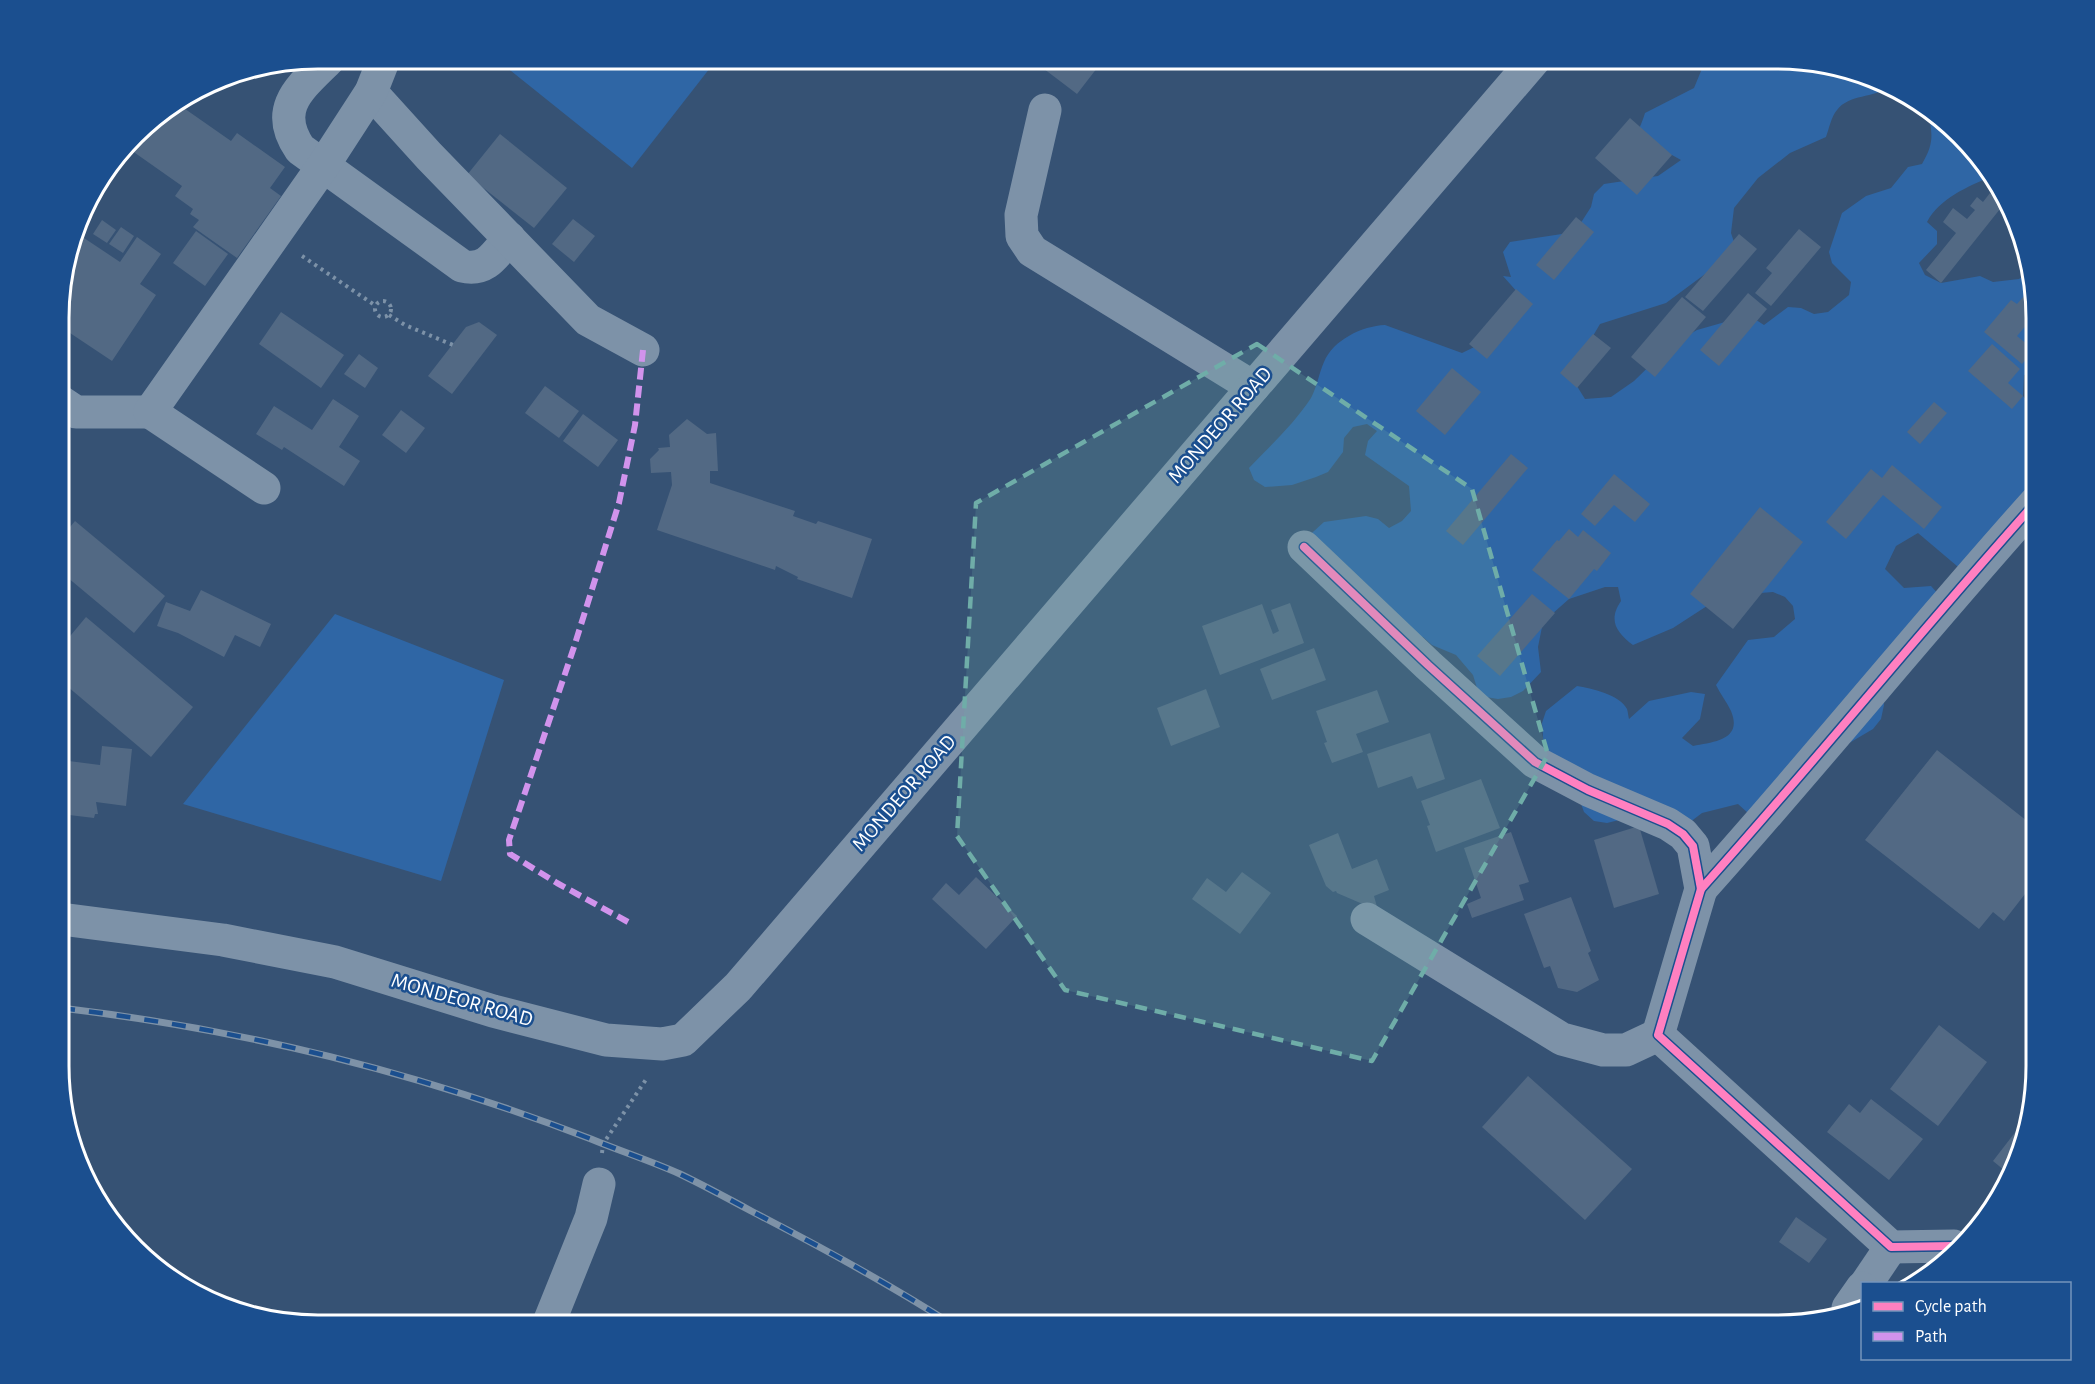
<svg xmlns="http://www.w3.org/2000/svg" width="2095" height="1384" font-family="'Alegreya Sans',sans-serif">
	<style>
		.green { fill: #2f66a5 }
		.building { fill: #526984 }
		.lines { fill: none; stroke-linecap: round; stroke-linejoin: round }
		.path { stroke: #7d92a8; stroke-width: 4; stroke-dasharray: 3 4.5; stroke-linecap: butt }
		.minor { stroke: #7d92a8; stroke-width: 33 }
		.rail-casing { stroke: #7e92a7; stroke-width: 7 }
		.rail { stroke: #1b4f8f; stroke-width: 4.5; stroke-dasharray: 14; stroke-linecap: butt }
		.quiet { stroke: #d193ec; stroke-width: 6; stroke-dasharray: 12 6; stroke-linecap: butt }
		.cycleway-casing { stroke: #1b4f8f; stroke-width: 11 }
		.cycleway { stroke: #ff80c0; stroke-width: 8 }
		.marked { fill: #6fada8; fill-opacity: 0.2; stroke: #6fada8; stroke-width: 4.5; stroke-dasharray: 12 8; stroke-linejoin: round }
		.labels { text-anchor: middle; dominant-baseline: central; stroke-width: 5; stroke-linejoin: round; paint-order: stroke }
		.street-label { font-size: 21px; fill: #fff; stroke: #1b4f8f }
		.rim { fill: none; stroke: #fff; stroke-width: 3 }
	</style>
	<rect width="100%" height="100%" fill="#365274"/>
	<g class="green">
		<path d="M496,59h221l-85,109z"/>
		<path d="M1706,59h71l83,13 29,15c-15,11 -40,7 -52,23 -6,7 -8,19 -11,27l-36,16 -32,25 -24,30 -3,25 4,12 -7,12 -62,46 -66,21 -20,34 -5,25 10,16 26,-2 23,-16 38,-37 25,-14 42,-12h14l11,7 24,-18 13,1 13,6 14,-2 21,-17 2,-13 -19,-19 -3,-11 13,-39 24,-17 25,-8 17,-21 14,-3c13,-22 10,-30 6,-54l63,67c-23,9 -52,22 -64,45l10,9v13l-18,19 6,12 16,8 39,-7 13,6 26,-3 8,-6 9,29v71l-12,2 -1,21 8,10 5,1v100l-66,61 -13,-2 -39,-33 -22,13 -11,23 19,19 27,-2 9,10 -61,70 5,39 -3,14 -8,10 -56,33 -58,61 -21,-19 -36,9 -21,16 -46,-13 -28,7 -13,-2 -10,-9 -4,-11 -35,-38 -3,-40 4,-12 31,-25c14,2 43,9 50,23 1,3 1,6 2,10l20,-18 42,-9 14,2 -5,25 -18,19 11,8c21,-4 50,-6 38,-35 -4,-9 -11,-17 -15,-26l32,-45 26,-3 21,-18 -2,-13 -8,-9 -12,-5 -13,1 -50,11 -37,24 -40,17c-17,-13 -25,-25 -12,-44l-3,-14h-13l-36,12 -26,23 -5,25 3,25 -18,19 -12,6 -13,2 -12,-2 -9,-9 -4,-13 -17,-20 -24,-10 -9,-8 -36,-4 -84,-92 21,-19 42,-6 12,3 11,9 13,-7 9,-10 -2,-25 -44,-31 3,-14 9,-10 -10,-7 -14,3 -9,11 -1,14 -15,20 -12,5 -24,8 -27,2 -11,-7 -5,-12c21,-22 45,-44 62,-70 6,-11 8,-25 13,-36 9,-22 38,-36 61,-37l77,28 37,-18 20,-41 -16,-18 8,1 -8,-25 7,-10 65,-10 16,-25 3,-13 10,-10 54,-8 23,-16 -9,-5 -38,-4c0,-15 7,-24 11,-38l49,-25z"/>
		<path d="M335,614l169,66 -63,201 -258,-77z"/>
	</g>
	<g class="building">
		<path d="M1031,59h73l-27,35z"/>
		<path d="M178,104l53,37 6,-8 48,34 -15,21 11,8 -44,62 -44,-31 6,-7 -9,-6 3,-5 -18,-13 7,-10 -54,-38 19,-25z"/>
		<path d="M1630,118l42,37 -35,40 -42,-37z"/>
		<path d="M500,134l67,54 -33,40 -67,-53z"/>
		<path d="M1990,193l14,11 -63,79 -15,-13 30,-37 -13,-11 10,-14 14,11 8,-9 -5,-4 7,-9 6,5z"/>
		<path d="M84,208l8,5 -14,21 42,28 17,-25 24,17 -21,30 16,11 -44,66 -51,-34v-42z"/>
		<path d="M1576,217l18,15 -40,48 -18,-15z"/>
		<path d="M573,219l22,17 -21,26 -22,-18z"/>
		<path d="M102,220l14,10 -9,13 -14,-9z"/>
		<path d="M121,227l13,9 -11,17 -14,-9z"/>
		<path d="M1799,229l22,18 -50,59 -16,-13 17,-20 -6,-5z"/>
		<path d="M196,231l32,23 -23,32 -32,-23z"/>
		<path d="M1739,234l18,15 -54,62 -18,-14z"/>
		<path d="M2032,287l4,15v12l-19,22 17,14 -12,14 -38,-32 27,-32 6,4z"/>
		<path d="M1516,289l17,15 -46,55 -18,-15z"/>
		<path d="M1748,293l19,16 -48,57 -19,-16z"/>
		<path d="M1682,297l24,20 -51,60 -24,-20z"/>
		<path d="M281,312l63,43 -23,33 -62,-44z"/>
		<path d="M479,322l18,13 -45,59 -24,-18 38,-49z"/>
		<path d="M1593,334l18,14 -34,40 -17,-15z"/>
		<path d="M1992,344l28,25 -12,14 15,13 -11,13 -44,-38z"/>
		<path d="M359,354l19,14 -13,20 -21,-14z"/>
		<path d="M1452,368l29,24 -36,43 -29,-24z"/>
		<path d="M545,386l34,25 -20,27 -34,-25z"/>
		<path d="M333,399l26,17 -20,31 21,14 -16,25 -60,-39 -2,3 -26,-16 18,-28 38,24z"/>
		<path d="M1934,402l13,11 -27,31 -13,-12z"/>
		<path d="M401,410l24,18 -19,25 -24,-18z"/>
		<path d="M583,414l35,26 -20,27 -35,-26z"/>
		<path d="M687,419l20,15 9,-1 2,38h-8v12l85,28 -2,5 23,8 2,-3 54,18 -20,59 -55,-19 1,-2 -22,-11 -1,4 -118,-40 15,-45 -1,-13 -20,1 -1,-14 9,-9 -1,-2 12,-1 -1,-12z"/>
		<path d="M1511,454l17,14 -65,77 -17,-14z"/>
		<path d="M1892,465l50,42 -18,22 -41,-34 -37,44 -20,-17 45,-53 11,9z"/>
		<path d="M1614,474l36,30 -15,18 -21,-17 -19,21 -14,-12z"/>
		<path d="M1760,507l43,35 -70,87 -43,-35z"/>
		<path d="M75,521l90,75 -31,37 -73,-61v-34z"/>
		<path d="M1569,529l9,8 5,-7 28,23 -14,18 -3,-2 -25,30 -37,-29 25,-30 2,1z"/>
		<path d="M201,590l70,34 -11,23 -25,-12 -11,22 -46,-24 -21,-7 9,-24 24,9z"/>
		<path d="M1532,594l23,19 -55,63 -23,-20z"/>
		<path d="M1290,603l14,40 -84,32 -18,-49 60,-22 11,30 6,-3 -8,-21z"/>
		<path d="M86,617l107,90 -42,50 -90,-76v-34z"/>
		<path d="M1314,648l12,32 -54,20 -12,-31z"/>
		<path d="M1206,689l14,38 -49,19 -14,-38z"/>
		<path d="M1377,690l12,32 -33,12 7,18 -31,11 -8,-20 3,-1 -11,-31z"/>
		<path d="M1430,733l15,46 -28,10 -5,-13 -34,12 -11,-34z"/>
		<path d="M102,746l30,3 -6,57 -30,-4 2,12h-3l-1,4 -33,-4v-54l39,5z"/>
		<path d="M1937,750l99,78v52l-32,41 -11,-9 -14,17 -114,-89z"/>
		<path d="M1481,779l19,49 -64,24 -9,-26 3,-1 -9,-24z"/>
		<path d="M1639,826l20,68 -45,14 -20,-68z"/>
		<path d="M1511,832l18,50 -10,3 5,15 -52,18 -5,-14 14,-6 -17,-50z"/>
		<path d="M1338,833l14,36 25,-10 12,31 -15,6 3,11 -12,-2 -28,-12 -1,-2 -3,1 -7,-6 -17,-41z"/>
		<path d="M1242,872l29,21 -31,41 -48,-35 15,-21 19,14z"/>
		<path d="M976,877l41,39 -31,33 -54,-50 14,-16 13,12z"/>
		<path d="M1571,897l20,54 -3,2 11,27 -22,12 -19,-4 -8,-22 -6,2 -20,-54z"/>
		<path d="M1939,1025l48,37 -49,64 -48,-37z"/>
		<path d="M1528,1076l104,93 -47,51 -103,-93z"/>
		<path d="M1871,1099l52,40 -34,41 -62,-48 22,-28 11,9z"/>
		<path d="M2030,1113l-7,36 -13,26 -17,-14z"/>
		<path d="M1796,1217l31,22 -18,24 -30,-21z"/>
	</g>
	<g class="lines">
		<g class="path">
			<path d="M302,256l74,50"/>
			<circle cx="383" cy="309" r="8"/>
			<path d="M389,315l16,10 48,20"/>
			<path d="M602,1153l1,-9 44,-66"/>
		</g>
		<g class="minor">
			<path d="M329,59c-28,28 -57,49 -29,90l162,117c24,6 33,-11 47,-28"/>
			<path d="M371,92l58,64 159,164 55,30"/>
			<path d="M1045,110l-24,105 1,21 10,15 221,136"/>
			<path d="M61,402l15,10h74"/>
			<path d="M264,488l-114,-76 173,-246 48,-74 13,-33"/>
			<path d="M1304,547l124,118 107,97 53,28 80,34 15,10 10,12 8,43 -43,146 233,212 63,-1"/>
			<path d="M1701,889c114,-127 221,-260 335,-387"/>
			<path d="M61,919l162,21 112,22 158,49 113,29 56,4 21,-4 55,-53 797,-928"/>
			<path d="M1367,919l195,120 41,11h23l32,-15"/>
			<path d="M1866,1284l25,-37"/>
			<path d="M1848,1308l14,-20"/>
			<path d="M548,1325l43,-107 8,-34"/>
		</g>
		<g class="rail-casing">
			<path id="rail" d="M61,1008c185,22 356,64 530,131 29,12 60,22 89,35 25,12 49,25 73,38 68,35 136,72 200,113"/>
		</g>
		<use href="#rail" class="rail"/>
		<path class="quiet" d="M628,922l-71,-39 -47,-29 -1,-14 65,-193 45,-144 16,-78 8,-75"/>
		<g class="cycleway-casing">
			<g id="cycleway">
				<path d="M1304,547l124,118 107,97 53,28 80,34 15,10 10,12 8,43 -43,146 233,212 63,-1"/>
				<path d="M1701,889c114,-127 221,-260 335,-387"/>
			</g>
		</g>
		<use href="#cycleway" class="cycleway"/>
	</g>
	<path class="marked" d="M1257,344l215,145 76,266 -176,306 -307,-71 -108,-154 19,-333z"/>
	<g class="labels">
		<g class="street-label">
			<text transform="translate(1220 425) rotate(-49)">MONDEOR ROAD</text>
			<text transform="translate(904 793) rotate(-49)">MONDEOR ROAD</text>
			<text transform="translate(462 1000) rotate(16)">MONDEOR ROAD</text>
		</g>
	</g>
	<path d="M0 0H2095V1384H0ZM318 69H1777A249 249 0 0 1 2026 318V1066A249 249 0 0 1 1777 1315H318A249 249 0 0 1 69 1066V318A249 249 0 0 1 318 69Z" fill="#1b4f8f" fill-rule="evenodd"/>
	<path class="rim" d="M318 69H1777A249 249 0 0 1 2026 318V1066A249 249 0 0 1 1777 1315H318A249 249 0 0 1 69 1066V318A249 249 0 0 1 318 69Z"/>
	<rect x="1861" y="1282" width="210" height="78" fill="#1b4f8f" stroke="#7695bc" stroke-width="1.5"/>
	<rect x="1873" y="1302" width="30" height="9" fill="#ff80c0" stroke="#7695bc" stroke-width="1.5"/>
	<text x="1915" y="1312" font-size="18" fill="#ffffff">Cycle path</text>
	<rect x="1873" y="1332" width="30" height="9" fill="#d193ec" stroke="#7695bc" stroke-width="1.5"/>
	<text x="1915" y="1342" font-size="18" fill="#ffffff">Path</text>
</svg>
